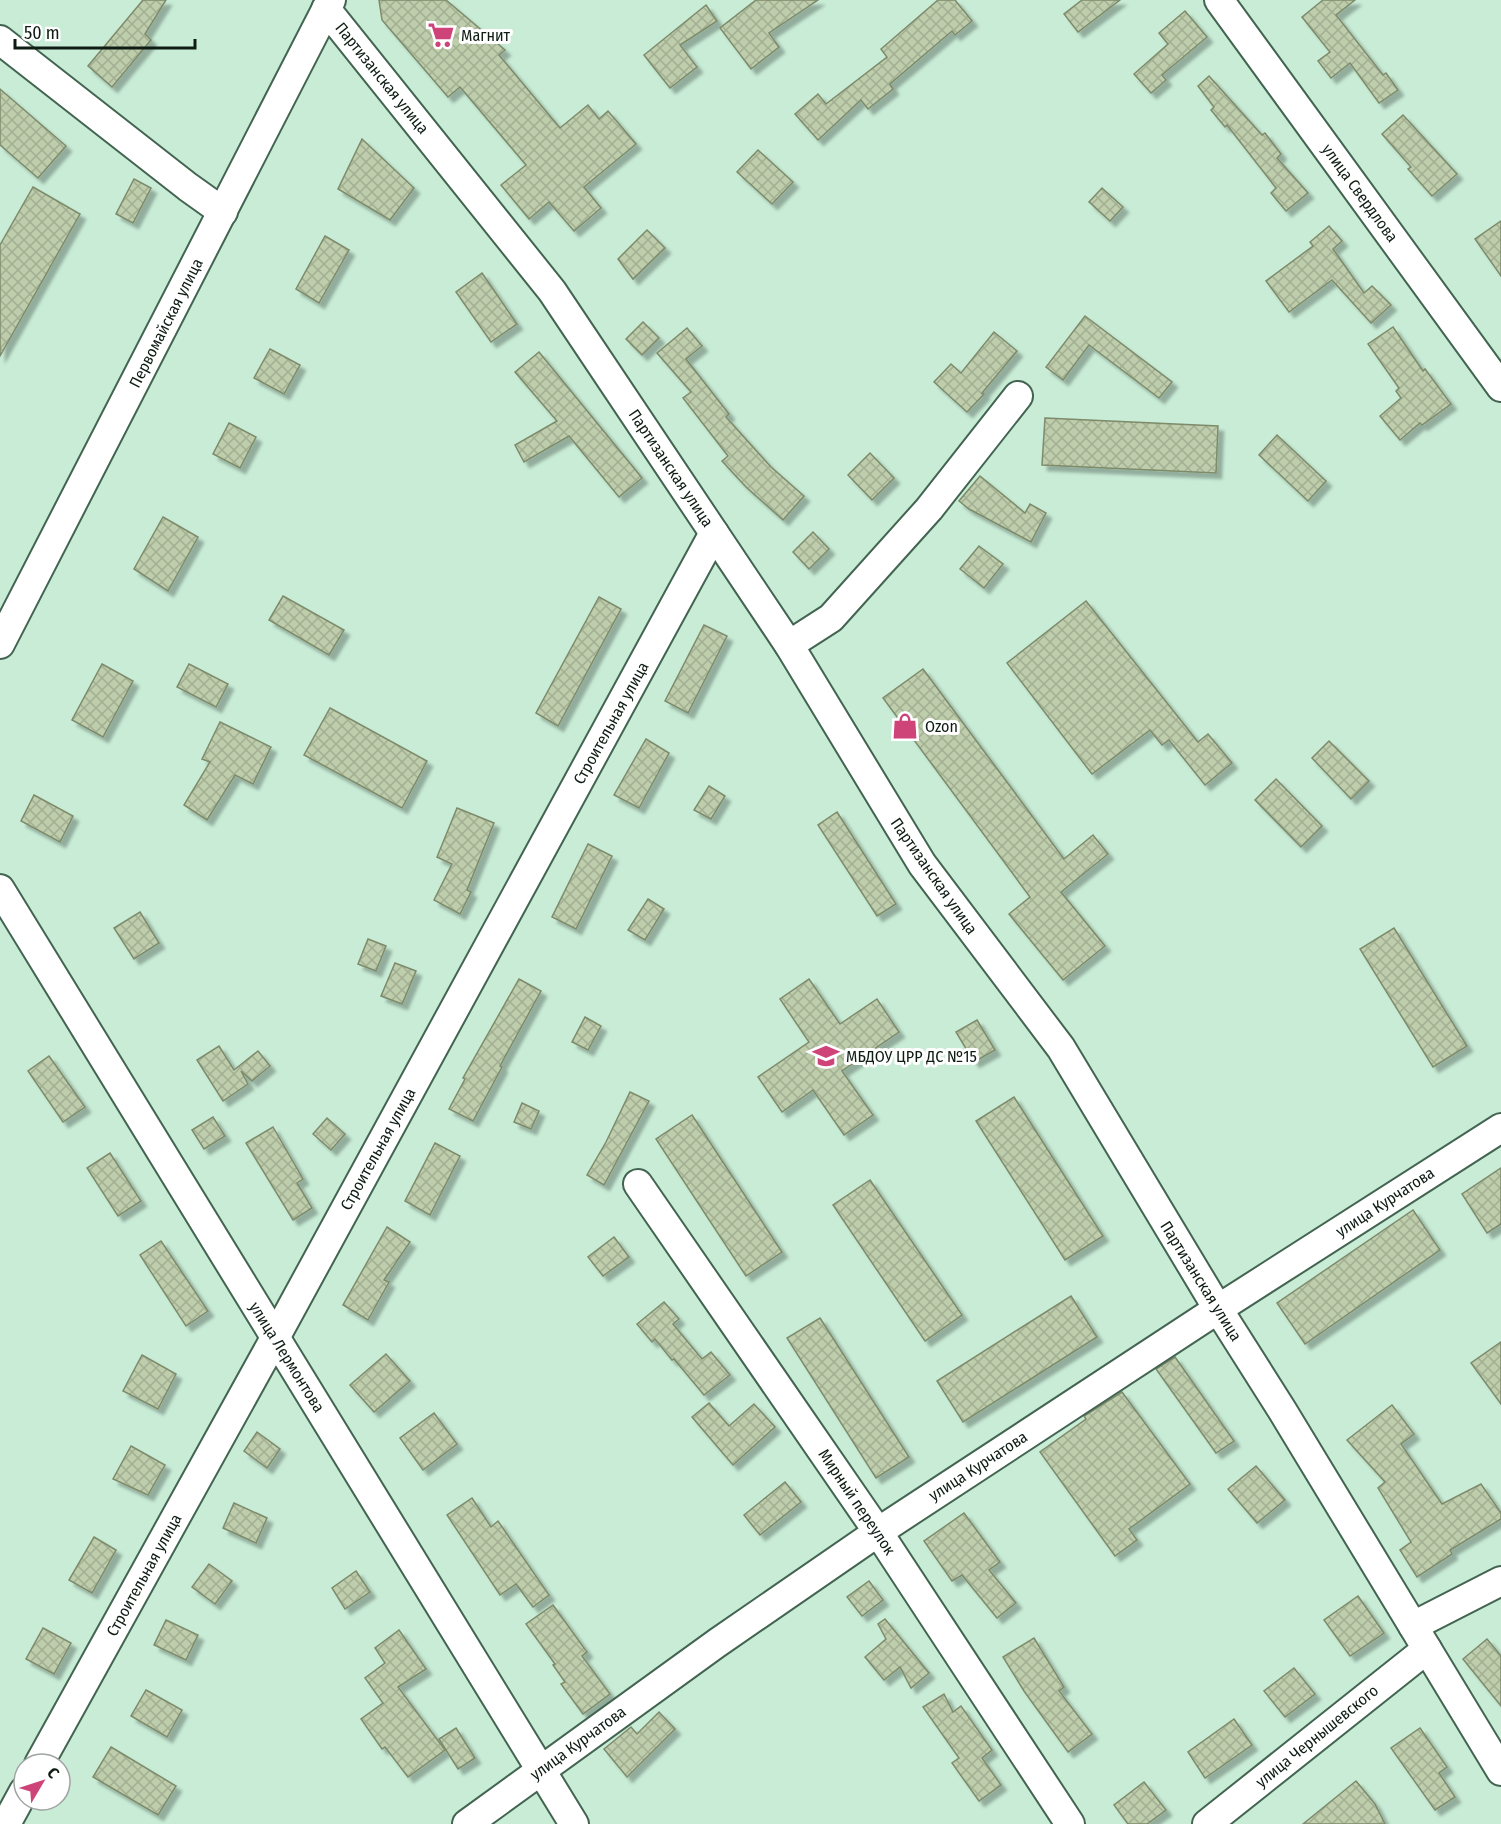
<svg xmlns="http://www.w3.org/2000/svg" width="1501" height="1824" font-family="'Fira Sans Condensed',sans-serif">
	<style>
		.building { fill: url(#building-cross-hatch); stroke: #7d8b6b; stroke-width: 1.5; filter: url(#shadow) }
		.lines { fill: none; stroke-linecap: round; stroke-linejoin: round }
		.minor-casing { stroke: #436451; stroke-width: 32 }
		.minor { stroke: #fff; stroke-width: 28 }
		.labels { text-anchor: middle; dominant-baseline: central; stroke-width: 6; stroke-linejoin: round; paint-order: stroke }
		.poi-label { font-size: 16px; fill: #0e1c14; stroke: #fff; text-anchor: start }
		.street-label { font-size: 16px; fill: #0e1c14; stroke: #fff }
	</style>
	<defs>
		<pattern id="building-cross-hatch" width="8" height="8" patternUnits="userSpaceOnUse" patternTransform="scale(1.5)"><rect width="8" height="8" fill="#becdab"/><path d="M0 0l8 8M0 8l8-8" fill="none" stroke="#a2af92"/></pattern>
		<filter id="shadow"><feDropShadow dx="5.5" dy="5.5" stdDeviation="1.5" flood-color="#0004"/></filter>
	</defs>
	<rect width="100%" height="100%" fill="#c8ecd6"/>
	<g class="building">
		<path d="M143,0h23l-21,34 6,6 -39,47 -24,-21z"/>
		<path d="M379,0h67l59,50 -6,5 61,73 28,-23 11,14 9,-8 28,33 -52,43 17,21 -27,23 -25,-29 -20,17 -28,-34 25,-20 -66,-78 -12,10 -66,-77z"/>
		<path d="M756,0h62l-49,33 10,14 -28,22 -31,-41z"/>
		<path d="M938,0h17l17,21 -17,14 -3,-4 -62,53 3,5 -25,20 -7,-9 -43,40 -23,-26 23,-20 8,10 61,-47 -6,-8z"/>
		<path d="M1082,0h38l-42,32 -14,-18z"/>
		<path d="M1323,0h32l-19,15 47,60 3,-2 12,17 -19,13 -29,-40 -19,15 -13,-17 12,-9 -28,-35z"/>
		<path d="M706,5l11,16 -37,24 17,22 -27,21 -26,-33z"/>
		<path d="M1185,11l22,26 -45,38 4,5 -15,13 -17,-19 34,-30 -9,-11z"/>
		<path d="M1209,76l53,59 3,-2 16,21 -4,4 31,35 -22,18 -15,-18 5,-5 -49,-63 -2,2 -14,-17 3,-3 -16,-21z"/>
		<path d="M0,89l66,57 -28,32 -38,-33z"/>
		<path d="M1403,115l54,59 -25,22 -24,-27 3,-2 -29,-33z"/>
		<path d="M362,139l52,49 -24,32 -52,-31z"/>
		<path d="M758,150l35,32 -21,22 -35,-32z"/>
		<path d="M134,179l17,9 -18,35 -17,-9z"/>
		<path d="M33,187l47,27 -80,142v-111z"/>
		<path d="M1102,188l21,19 -13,14 -21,-19z"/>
		<path d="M1501,221v55l-26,-37z"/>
		<path d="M1329,226l13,15 -9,8 31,44 8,-7 19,19 -20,18 -39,-43 -43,32 -23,-31 47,-35 -3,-4z"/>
		<path d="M647,230l18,18 -32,31 -15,-20z"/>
		<path d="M325,236l24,14 -30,53 -23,-14z"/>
		<path d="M482,273l35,51 -26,18 -35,-50z"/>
		<path d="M1085,316l87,66 -13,16 -70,-53 -26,35 -17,-13z"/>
		<path d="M643,322l16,16 -17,17 -16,-16z"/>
		<path d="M1393,327l30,44 2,-2 26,35 -29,21 -2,-2 -20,17 -20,-24 21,-18 -5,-7 3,-3 -31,-44z"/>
		<path d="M687,328l15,18 -16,13 43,55 -3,3 45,50 33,29 -21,24 -37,-33 -24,-26 6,-5 -45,-58 8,-6 -34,-39z"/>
		<path d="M994,332l23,19 -35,42 2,1 -17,18 -33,-30 17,-18 10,9z"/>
		<path d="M270,349l30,16 -16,29 -30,-16z"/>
		<path d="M539,352l103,126 -23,19 -50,-61 -45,26 -9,-17 42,-24 -42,-49z"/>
		<path d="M1045,418l173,8 -2,47 -174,-8z"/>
		<path d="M229,423l27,14 -16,31 -27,-14z"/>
		<path d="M1277,435l49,46 -18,20 -49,-46z"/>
		<path d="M870,453l24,25 -22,22 -24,-25z"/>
		<path d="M980,476l45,37 5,-9 16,9 -15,29 -62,-33 -10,-8z"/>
		<path d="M163,517l35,20 -30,54 -34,-22z"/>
		<path d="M813,532l16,17 -20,20 -16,-17z"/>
		<path d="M979,546l24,18 -19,24 -24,-19z"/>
		<path d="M283,596l61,34 -15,25 -60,-35z"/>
		<path d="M599,597l22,12 -63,117 -22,-13z"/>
		<path d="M1086,601l112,141 10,-8 24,29 -27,22 -36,-45 -7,5 -12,-15 -58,44 -85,-111z"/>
		<path d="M704,625l23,11 -39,77 -23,-12z"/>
		<path d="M102,664l31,17 -30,56 -31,-17z"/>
		<path d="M189,664l39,20 -12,23 -39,-20z"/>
		<path d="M923,669l141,190 29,-24 15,19 -47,38 44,54 -42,34 -54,-66 21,-17 -147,-199z"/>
		<path d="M330,708l97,53 -25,47 -98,-53z"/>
		<path d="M220,722l51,25 -18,37 -18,-9 -28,45 -23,-15 26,-43 -8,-3z"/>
		<path d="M646,739l23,14 -30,55 -25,-13z"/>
		<path d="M1329,741l40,40 -18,18 -39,-41z"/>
		<path d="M1276,779l46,47 -21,21 -46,-47z"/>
		<path d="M709,786l16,10 -14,23 -17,-9z"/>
		<path d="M34,795l39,21 -13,26 -39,-21z"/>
		<path d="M457,808l37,15 -27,67 4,2 -11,22 -26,-14 18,-36 -15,-7z"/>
		<path d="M837,812l59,92 -19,12 -59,-91z"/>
		<path d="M588,844l24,12 -36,73 -24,-12z"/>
		<path d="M648,899l16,10 -19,31 -17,-10z"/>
		<path d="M140,912l19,31 -25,16 -20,-31z"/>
		<path d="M1394,928l73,118 -34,21 -73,-118z"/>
		<path d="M368,939l18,7 -10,25 -18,-7z"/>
		<path d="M395,963l21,8 -14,33 -21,-8z"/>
		<path d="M519,979l22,12 -41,75 2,1 -29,54 -24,-12 16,-30 -2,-1z"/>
		<path d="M809,979l31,45 37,-25 22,33 -57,39 31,44 -29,20 -31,-45 -31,22 -24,-35 51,-35 -29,-43z"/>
		<path d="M585,1017l16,9 -13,24 -16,-8z"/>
		<path d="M977,1020l18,30 -21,12 -18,-30z"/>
		<path d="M219,1046l15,24 24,-19 12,15 -18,15 -11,-10 7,13 -25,17 -26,-41z"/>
		<path d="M49,1056l36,51 -22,15 -35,-51z"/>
		<path d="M630,1092l19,9 -45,84 -17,-10 19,-33z"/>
		<path d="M1014,1097l89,139 -38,24 -89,-139z"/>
		<path d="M522,1103l17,8 -8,18 -17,-7z"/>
		<path d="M692,1115l90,137 -36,24 -90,-137z"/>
		<path d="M213,1117l12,19 -21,13 -12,-19z"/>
		<path d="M327,1118l18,16 -14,16 -18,-16z"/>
		<path d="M273,1127l30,52 -6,4 15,25 -19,12 -47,-77z"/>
		<path d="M435,1143l25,13 -30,59 -25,-14z"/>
		<path d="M110,1153l31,48 -23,15 -31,-48z"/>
		<path d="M1501,1168v56l-14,9 -25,-39z"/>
		<path d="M870,1180l92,135 -37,26 -92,-136z"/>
		<path d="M1413,1210l27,40 -135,94 -28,-41z"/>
		<path d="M387,1227l23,15 -26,38 5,2 -21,38 -25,-15z"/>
		<path d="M614,1237l15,20 -26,19 -15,-19z"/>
		<path d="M161,1241l47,70 -22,15 -46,-71z"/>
		<path d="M1071,1296l26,41 -134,85 -26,-41z"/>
		<path d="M664,1302l15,17 -6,5 29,35 9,-7 19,23 -26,20 -30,-36 -2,1 -17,-21 -3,3 -15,-18z"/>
		<path d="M820,1318l89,139 -33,21 -89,-140z"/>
		<path d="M1501,1342v62l-30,-41z"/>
		<path d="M386,1354l24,27 -36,31 -24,-27z"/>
		<path d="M142,1355l34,19 -18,35 -35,-18z"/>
		<path d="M1175,1357l59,84 -18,12 -60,-84z"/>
		<path d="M1122,1392l68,92 -61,45 8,11 -22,16 -75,-104 46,-33 -2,-3z"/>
		<path d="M709,1403l20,23 25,-22 21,23 -42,38 -41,-48z"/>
		<path d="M1392,1405l22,29 -13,10 41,60 39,-20 20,29v6l-51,31 2,4 -35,23 -17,-27 11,-8 -33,-54 7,-6 -38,-42z"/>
		<path d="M434,1413l23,31 -34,26 -23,-32z"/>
		<path d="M257,1432l23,17 -13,19 -23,-17z"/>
		<path d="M131,1446l34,19 -17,30 -35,-16z"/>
		<path d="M1256,1466l29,34 -28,23 -29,-34z"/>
		<path d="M785,1482l16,20 -41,33 -16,-20z"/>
		<path d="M472,1498l19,29 7,-6 51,74 -16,12 -17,-23 -16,11 -53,-80z"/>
		<path d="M234,1503l33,15 -11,25 -33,-15z"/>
		<path d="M964,1513l36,49 -11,8 27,33 -19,15 -35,-43 -10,6 -28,-40z"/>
		<path d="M94,1537l22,13 -24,43 -23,-13z"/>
		<path d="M209,1564l23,17 -17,23 -23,-17z"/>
		<path d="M356,1571l14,21 -25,17 -13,-21z"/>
		<path d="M869,1581l14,19 -21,16 -15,-19z"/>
		<path d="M1358,1596l26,37 -34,23 -26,-36z"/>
		<path d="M553,1605l34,47 -5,4 28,38 -27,20 -22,-30 4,-2 -12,-17 2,-1 -29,-40z"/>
		<path d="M885,1619l44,54 -18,15 -11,-21 -16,13 -19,-23 21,-18 -8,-15z"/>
		<path d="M166,1620l32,15 -12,25 -32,-15z"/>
		<path d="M43,1628l28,15 -17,31 -28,-15z"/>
		<path d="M399,1630l27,39 -28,18 47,63 -37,27 -23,-30 -3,2 -21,-30 22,-16 -18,-25 20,-15 -10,-15z"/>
		<path d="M1034,1638l30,49 -5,4 33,43 -24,18 -44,-61 -21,-34z"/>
		<path d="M1487,1639l14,17v50l-38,-47z"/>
		<path d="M1294,1668l21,26 -30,23 -21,-26z"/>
		<path d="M146,1690l36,20 -15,27 -36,-21z"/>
		<path d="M944,1694l9,18 8,-6 31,44 -10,8 19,27 -22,16 -27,-38 7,-5 -36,-51z"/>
		<path d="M659,1712l16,17 -48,48 -23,-28 27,-22 6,7z"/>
		<path d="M1234,1719l18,26 -47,33 -17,-26z"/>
		<path d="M456,1728l19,30 -17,11 -19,-30z"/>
		<path d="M1420,1728l27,39 -8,6 16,24 -20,13 -44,-62z"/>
		<path d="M111,1747l65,39 -18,29 -65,-38z"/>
		<path d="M1356,1781l19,23 10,20h-82z"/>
		<path d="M1144,1782l22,28 -19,14h-19l-14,-19z"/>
	</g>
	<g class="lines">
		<g class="minor-casing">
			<g id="minor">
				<path d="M1219,0l282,387"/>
				<path d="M326,9l226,282 237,354 133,219 139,184 157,261 64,101 219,361"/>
				<path d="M0,40l188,147 35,25"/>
				<path d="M0,644l331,-644"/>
				<path d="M789,645l42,-27 98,-109 89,-113"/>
				<path d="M0,889l574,935"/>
				<path d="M638,1184l240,348 192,292"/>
				<path d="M1413,1626l88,-45"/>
				<path d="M39,1764l236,-426 439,-805"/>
				<path d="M6,1824l18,-33"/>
				<path d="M467,1824l250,-181 161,-111 340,-223 283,-181"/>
				<path d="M1207,1824l220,-175"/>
			</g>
		</g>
		<use href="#minor" class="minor"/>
	</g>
	<defs>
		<g id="supermarket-bare" transform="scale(2.07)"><path d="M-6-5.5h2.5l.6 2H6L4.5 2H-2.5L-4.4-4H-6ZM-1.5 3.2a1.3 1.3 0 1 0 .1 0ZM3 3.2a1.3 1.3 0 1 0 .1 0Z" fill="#ce4378" stroke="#fff" stroke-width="2.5" paint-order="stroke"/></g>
		<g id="shop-bare" transform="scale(2.07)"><path d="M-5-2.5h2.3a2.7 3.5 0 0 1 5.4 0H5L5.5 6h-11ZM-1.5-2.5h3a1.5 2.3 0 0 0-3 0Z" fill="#ce4378" stroke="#fff" stroke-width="2.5" paint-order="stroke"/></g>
		<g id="school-bare" transform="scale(2.07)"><path d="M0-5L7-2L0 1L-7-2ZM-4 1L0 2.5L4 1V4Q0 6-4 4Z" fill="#ce4378" stroke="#fff" stroke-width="2.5" paint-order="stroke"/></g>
	</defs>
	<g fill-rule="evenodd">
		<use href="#supermarket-bare" x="441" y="35"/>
		<use href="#shop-bare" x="905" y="726"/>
		<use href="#school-bare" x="826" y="1056"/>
	</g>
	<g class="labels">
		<g class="poi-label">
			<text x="461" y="35">Магнит</text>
			<text x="925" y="726">Ozon</text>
			<text x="846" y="1056">МБДОУ ЦРР ДС №15</text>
		</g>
		<g class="street-label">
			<text transform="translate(382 78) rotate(51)">Партизанская улица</text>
			<text transform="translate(1360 193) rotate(54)">улица Свердлова</text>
			<text transform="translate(166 323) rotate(-63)">Первомайская улица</text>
			<text transform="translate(671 468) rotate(56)">Партизанская улица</text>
			<text transform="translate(611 723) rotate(-61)">Строительная улица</text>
			<text transform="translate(934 876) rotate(55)">Партизанская улица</text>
			<text transform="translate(378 1149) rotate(-61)">Строительная улица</text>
			<text transform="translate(1385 1202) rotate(-33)">улица Курчатова</text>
			<text transform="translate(1201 1281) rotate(58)">Партизанская улица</text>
			<text transform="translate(287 1357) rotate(58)">улица Лермонтова</text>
			<text transform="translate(978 1466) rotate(-33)">улица Курчатова</text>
			<text transform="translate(857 1502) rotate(56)">Мирный переулок</text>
			<text transform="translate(144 1575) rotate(-61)">Строительная улица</text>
			<text transform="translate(1317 1736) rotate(-39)">улица Чернышевского</text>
			<text transform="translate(578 1743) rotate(-36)">улица Курчатова</text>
		</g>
	</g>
	<g transform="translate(42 1782) rotate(51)"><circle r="28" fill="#ffffff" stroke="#9fa4a1" stroke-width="1.5"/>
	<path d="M0-4.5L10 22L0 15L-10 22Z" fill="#ce4378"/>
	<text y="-9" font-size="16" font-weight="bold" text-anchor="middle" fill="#0e1c14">С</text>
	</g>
	<path d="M15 39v9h180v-9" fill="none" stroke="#0e1c14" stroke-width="3"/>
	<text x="24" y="39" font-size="18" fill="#0e1c14" stroke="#ffffff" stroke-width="4.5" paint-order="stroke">50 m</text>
</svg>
